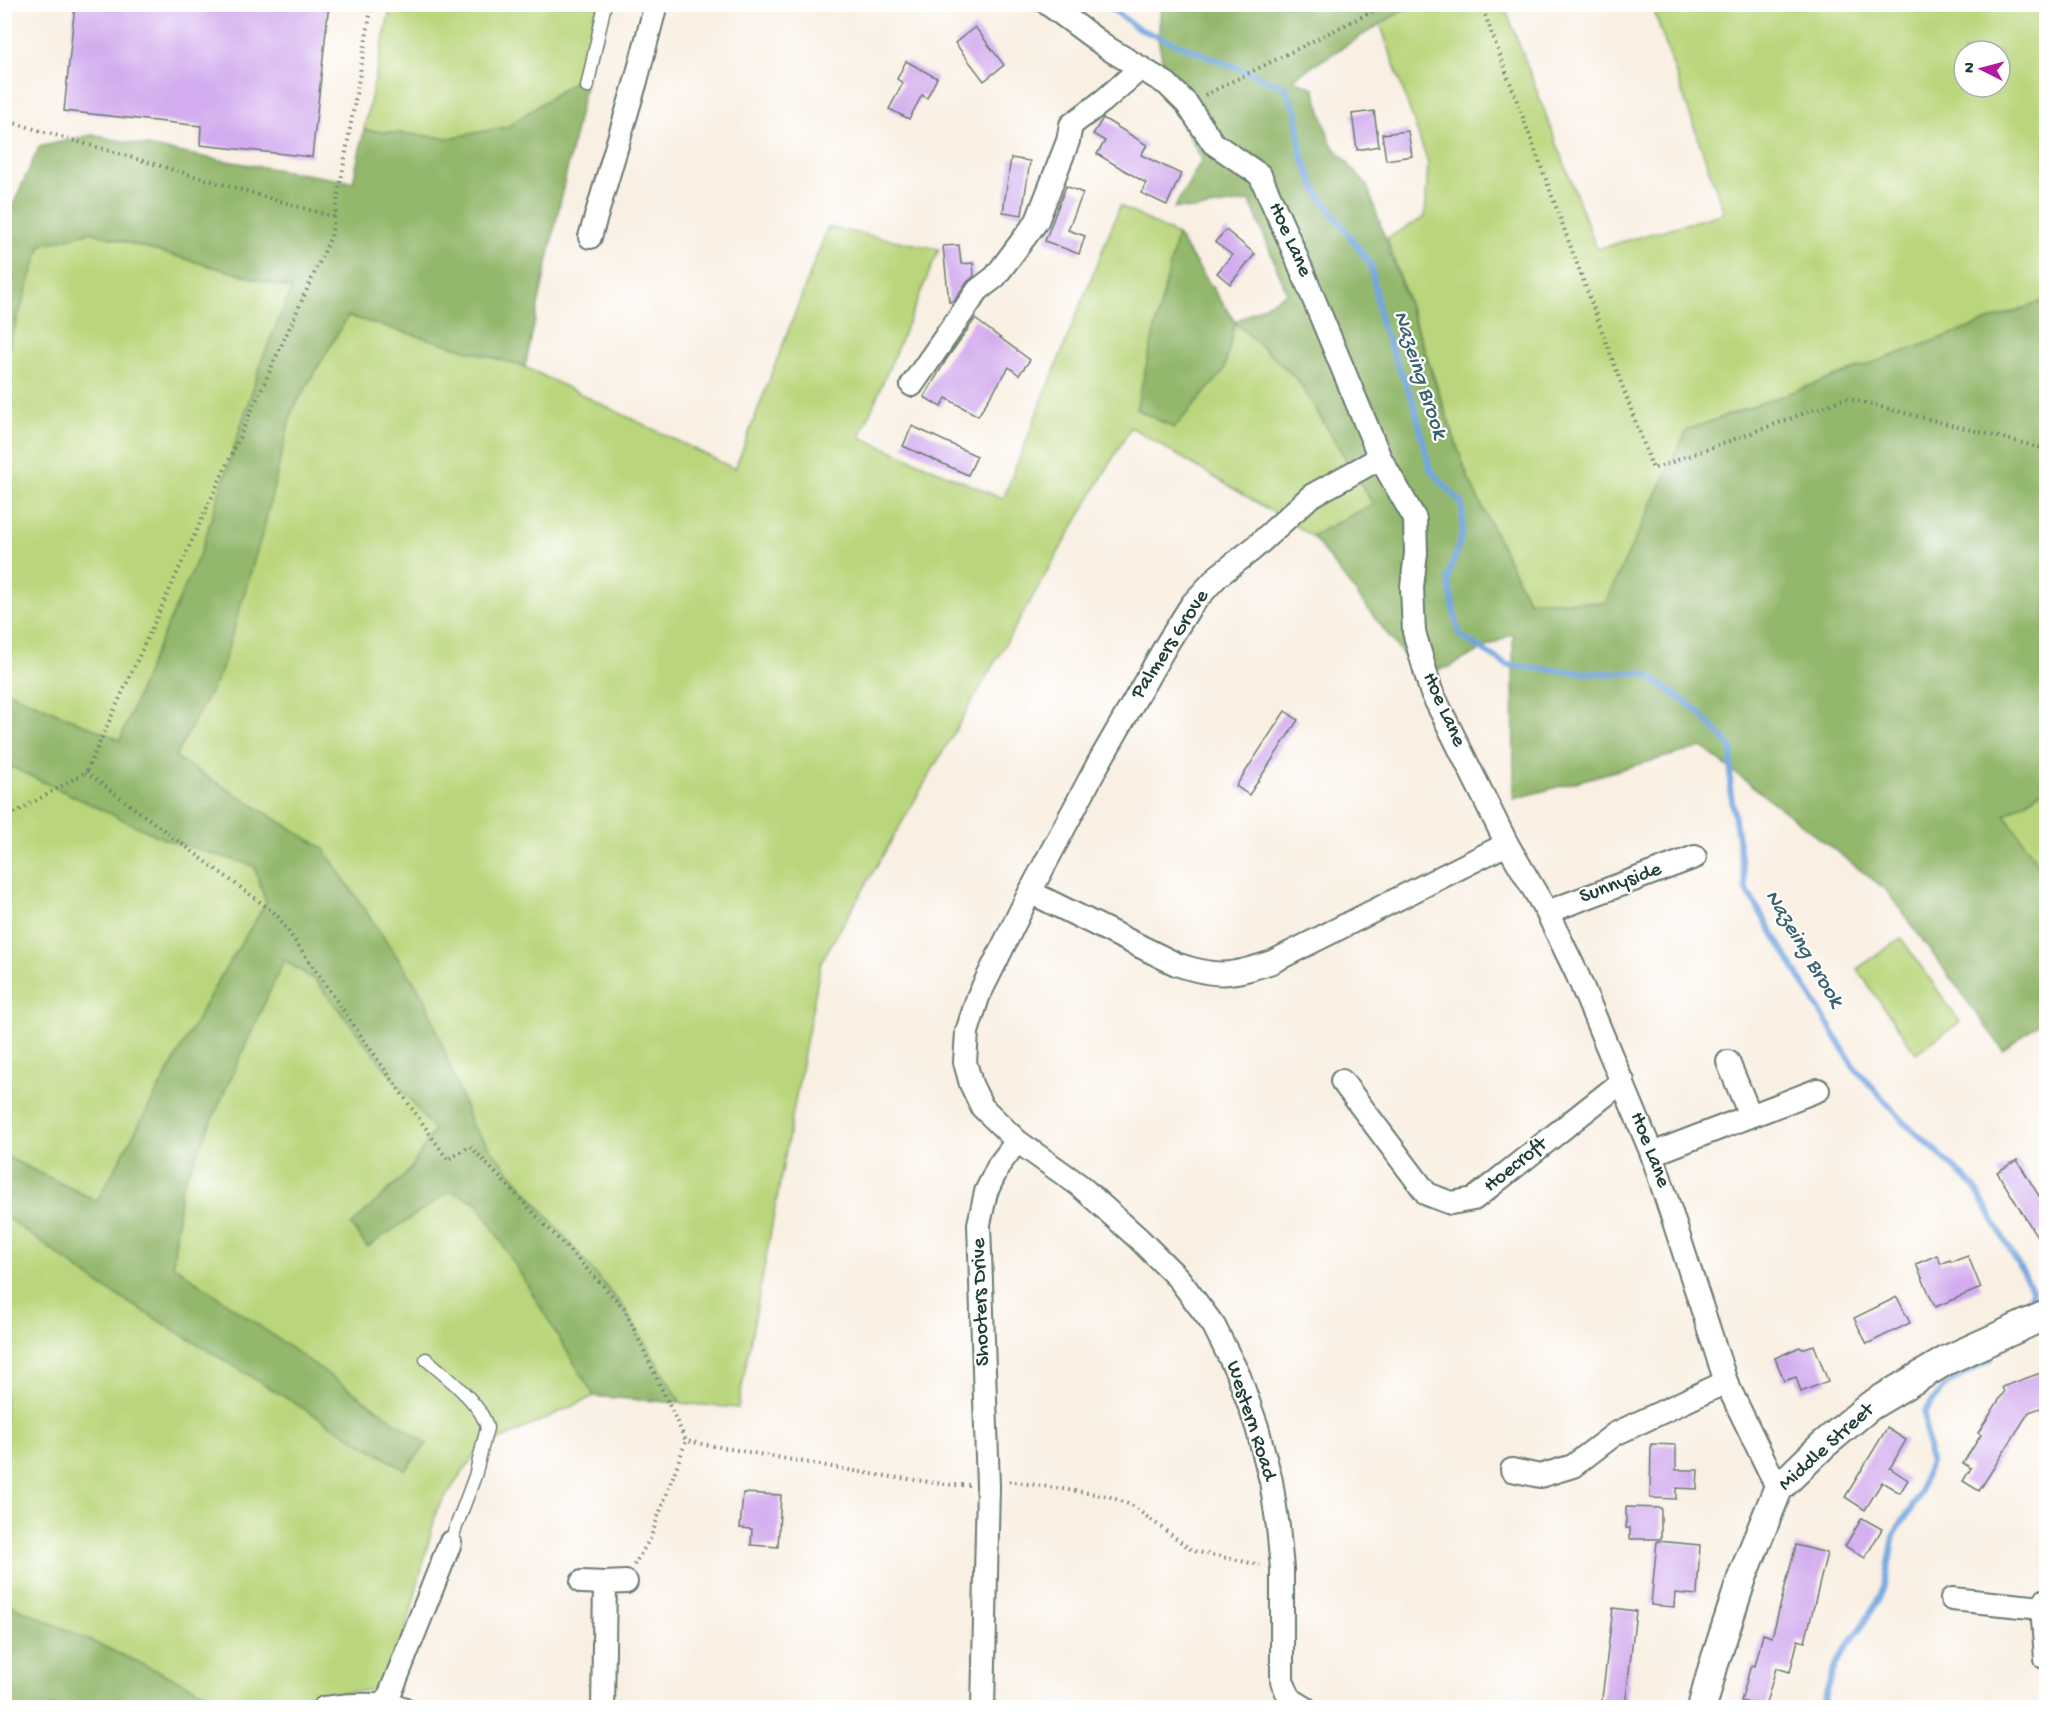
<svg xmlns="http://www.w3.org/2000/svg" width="2051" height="1712" font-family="'Gochi Hand',sans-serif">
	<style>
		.green { fill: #bad67c; stroke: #6c8a58; stroke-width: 1.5; fill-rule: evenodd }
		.forest { fill: #93b76c; stroke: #597a50; stroke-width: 1.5 }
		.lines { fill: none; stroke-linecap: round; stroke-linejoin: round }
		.stream { stroke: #72a6df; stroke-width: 6 }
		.building { fill: #d2acee }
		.service-casing { stroke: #6b7b71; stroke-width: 15 }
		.minor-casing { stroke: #6b7b71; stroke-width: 26 }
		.tertiary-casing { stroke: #6b7b71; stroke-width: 32 }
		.path { stroke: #6b7b71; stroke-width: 4; stroke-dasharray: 1.5 4.5; stroke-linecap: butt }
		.service { stroke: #fff; stroke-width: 12 }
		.minor { stroke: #fff; stroke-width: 22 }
		.tertiary { stroke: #fff; stroke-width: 28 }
		.labels { text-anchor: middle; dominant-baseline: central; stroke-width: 4.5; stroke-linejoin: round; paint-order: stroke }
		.street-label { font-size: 21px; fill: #1f3d34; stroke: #fff }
		.water-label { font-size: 22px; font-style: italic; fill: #3c6270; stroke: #fff }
	</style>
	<rect width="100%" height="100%" fill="#fff"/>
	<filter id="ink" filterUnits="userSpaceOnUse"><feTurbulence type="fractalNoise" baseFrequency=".0167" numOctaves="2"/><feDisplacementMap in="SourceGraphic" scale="12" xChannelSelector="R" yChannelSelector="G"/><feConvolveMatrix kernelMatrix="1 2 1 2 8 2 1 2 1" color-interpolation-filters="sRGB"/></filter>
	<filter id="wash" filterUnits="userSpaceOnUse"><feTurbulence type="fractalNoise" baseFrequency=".008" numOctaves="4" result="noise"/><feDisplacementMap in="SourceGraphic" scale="24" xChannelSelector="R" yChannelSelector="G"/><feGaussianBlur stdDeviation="1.35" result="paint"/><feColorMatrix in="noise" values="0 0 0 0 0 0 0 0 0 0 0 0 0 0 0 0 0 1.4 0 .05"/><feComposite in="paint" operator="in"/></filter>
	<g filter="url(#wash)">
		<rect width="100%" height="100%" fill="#f9efe2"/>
		<g class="green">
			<path d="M391,5h211l-14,67 -81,55 -58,11 -85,-8z"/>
			<path d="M1411,5h93l93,244 127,-36 -72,-208h394v295l-359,130 -82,173 -77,-3 -60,-122 -81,-240 38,-21 3,-54 -48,-140zM1964,51h36v36h-36z"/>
			<path d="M1120,206l57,29 58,87 63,58 75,124 -61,32 -181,-109 -310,535 -83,446 -144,-12 -116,54 -41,59 -38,149 -26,32 -64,6 -72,11 -232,-103 -1,-1246 37,-113 50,-13 201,57 56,26 177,52 210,102 93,-242 111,22 -79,188 143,62z"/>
			<path d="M2046,788v88l-41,-61z"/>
			<path d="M1901,938l59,84 -44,31 -59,-84z"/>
		</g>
		<g class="forest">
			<path d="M1161,5h250l-119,74 22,9 16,54 37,44 101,292 60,122 77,3 82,-173 359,-130v488l-41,27 41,61v142l-43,32 -117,-160 -184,-143 -188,52 -1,-166 -64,34 -31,7 -106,-138 61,-32 -75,-124 -63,-57 -11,48 -50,57 -38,-19 41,-174 58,87 52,-29 -37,-92 -54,8 -22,-1 28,-48 -31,-57 -13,-64z"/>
			<path d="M588,72l-63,295 -177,-51 -56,95 -27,113 -44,148 -46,85 148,91 102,150 47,128 152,182 57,95 -87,-7 -117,-194 -26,-11 -84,56 -16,-22 59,-55 24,-40 -118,-149 -32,-21 -103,229 -8,76 254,179 -22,26 -305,-185 -95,-69v-60l92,45 121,-220 48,-78 -12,-37 -90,-27 -159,-75 -1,-74 116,50 29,-74 52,-115 62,-194 29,-68 -202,-57 -49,13 -36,113v-135l34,-76 53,-12 111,22 150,25 11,-52 85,8 58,-11z"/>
			<path d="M5,1604h4l228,103h-232z"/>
		</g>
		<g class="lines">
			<g class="stream">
				<path d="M1106,4l31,24 148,59 12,26 4,40 15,37 55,75 10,59 33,80 16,65 32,35 1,27 -15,48 11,56 48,30 78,8h59l53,37 35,38 -2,40 16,101 108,178 50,55 70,64 58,103 -1,15"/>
				<path d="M1821,1708l15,-44 41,-61 8,-18 9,-50 24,-37 12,-36 -6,-50 21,-26 45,-27"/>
			</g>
		</g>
		<g id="blocks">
			<g class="building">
				<path d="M75,4h254l-17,153 -112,-12 1,-19 -137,-15z"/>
				<path d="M975,27l29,38 -20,16 -29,-38z"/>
				<path d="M906,61l31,17 -10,20 -5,-3 -13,24 -20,-10 14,-26 -6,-4z"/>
				<path d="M1374,111l5,35 -22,4 -5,-36z"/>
				<path d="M1103,118l44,27 -6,10 40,19 -14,31 -26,-12 5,-10 -49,-29 8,-13 -12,-7z"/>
				<path d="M1408,131l4,25 -26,4 -4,-26z"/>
				<path d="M1011,158l19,3 -8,54 -19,-3z"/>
				<path d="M1066,186l17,7 -15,37 17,6 -6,18 -34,-13z"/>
				<path d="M1226,230l29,24 -25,30 -13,-11 15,-18 -17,-13z"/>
				<path d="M959,245l2,19 12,-1 1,13 -8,7 -12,18 -5,1 -6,-56z"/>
				<path d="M975,319l55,41 -11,15 -10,-8 -31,49 -32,-18 -5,9 -17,-10 22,-37z"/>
				<path d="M912,426l65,30 -9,19 -65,-29z"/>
				<path d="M1285,711l13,9 -49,75 -13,-9z"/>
				<path d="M2017,1160l22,36 7,-5v38l-10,6 -39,-63z"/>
				<path d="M1937,1255l4,9 9,-4 1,2 17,-6 13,32 -46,19 -19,-43z"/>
				<path d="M1897,1297l13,26 -43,21 -13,-26z"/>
				<path d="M1814,1345l14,36 -27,11 -5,-15 -12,4 -9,-23 25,-11 2,2z"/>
				<path d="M2046,1371v35l-17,6 -50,79 -16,-10 8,-13 -8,-5 18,-28 -3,-2 26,-41 -2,-5z"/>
				<path d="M1887,1428l19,12 -16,28 18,12 -8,13 -18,-11 -17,28 -20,-13z"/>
				<path d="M1651,1444l25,1v25h22l-1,19 -21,-1v11l-26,-1z"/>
				<path d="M743,1493l38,2 -3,52 -27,-2 1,-16 -12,-1z"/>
				<path d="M1626,1507l35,1v31h-31v-11h-4z"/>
				<path d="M1862,1518l20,11 -17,29 -20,-12z"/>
				<path d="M1657,1541l43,4 -3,50 -22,-2 -1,14 -23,-2z"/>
				<path d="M1796,1545l31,8 -22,89 -7,-2 -8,32 -14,-4 -11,39 -24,-6 10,-36 4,1 8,-32 9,3z"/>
				<path d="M1613,1608l23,3 -11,96h-24z"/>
			</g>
		</g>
	</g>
	<g filter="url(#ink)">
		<use href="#blocks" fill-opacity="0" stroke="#6b7b71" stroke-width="1.5"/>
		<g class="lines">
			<g class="service-casing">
				<g id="service">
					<path d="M587,87l18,-83"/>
					<path d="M426,1359c19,17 56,44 61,69l-12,48 -25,67"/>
				</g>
			</g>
			<g class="minor-casing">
				<g id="minor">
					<path d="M1048,4l61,45 58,35 20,20 26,39 47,32 30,67 90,216 35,61 1,34 -4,34 2,45 17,59 76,153 40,68 30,62 75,180 74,228 52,107"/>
					<path d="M590,237l46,-156 20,-77"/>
					<path d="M912,385l66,-95 17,-13 42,-56 31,-80 3,-16 32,-24 38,-33"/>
					<path d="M1030,892l146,72c42,14 54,12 96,-2l235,-118"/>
					<path d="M1547,912l148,-55"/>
					<path d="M1728,1062l22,53"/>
					<path d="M1342,1081l85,113 24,9 23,-4 149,-118"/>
					<path d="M1652,1154l166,-64"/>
					<path d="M1512,1470l28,6 33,-10 42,-32 111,-52"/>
					<path d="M582,1582l23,1"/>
					<path d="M1952,1599l90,9"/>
					<path d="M2046,1600l-4,8 4,50"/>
					<path d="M386,1704l64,-161"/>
					<path d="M324,1708c27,-4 52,-5 79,0"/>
					<path d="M603,1708l2,-125 21,-1"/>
					<path d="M983,1708l5,-222 -9,-262 7,-32 13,-27 18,-24"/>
					<path d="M1305,1708l-15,-9 -8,-18v-112l-4,-42 -7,-46 -14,-54 -18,-51 -25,-50 -35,-47 -40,-40 -60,-54 -62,-44 -35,-34 -11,-23 -6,-22 2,-30 11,-35 52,-105 68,-128 70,-122 24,-38 26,-28 35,-27 58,-53 69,-38"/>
				</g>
			</g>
			<g class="tertiary-casing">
				<path id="tertiary" d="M1702,1708l11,-41 30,-92 35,-86 45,-44 47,-39 77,-46 99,-45"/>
			</g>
			<g class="path">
				<path d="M1481,4l172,465 193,-71 200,51"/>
				<path d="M1205,95l182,-91"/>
				<path d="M4,120l330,97"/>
				<path d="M86,772l190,142 172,246 22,-14 154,162 62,133"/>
				<path d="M4,819l82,-47 245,-535 41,-233"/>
				<path d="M1009,1481l99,15 23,9 62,46 67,14"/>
				<path d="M634,1565l16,-26 36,-98 191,34 75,10h17"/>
			</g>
			<use href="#service" class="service"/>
			<use href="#minor" class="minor"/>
			<use href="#tertiary" class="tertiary"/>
		</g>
	</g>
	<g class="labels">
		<g class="street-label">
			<text transform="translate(1289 240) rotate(66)">Hoe Lane</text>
			<text transform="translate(1171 645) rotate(-57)">Palmers Grove</text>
			<text transform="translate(1443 710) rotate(66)">Hoe Lane</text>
			<text transform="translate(1621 884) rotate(-20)">Sunnyside</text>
			<text transform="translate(1649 1150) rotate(69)">Hoe Lane</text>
			<text transform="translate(1516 1166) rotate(-39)">Hoecroft</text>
			<text transform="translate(982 1302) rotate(-92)">Shooters Drive</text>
			<text transform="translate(1250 1421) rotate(72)">Western Road</text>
			<text transform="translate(1827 1448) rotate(-42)">Middle Street</text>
		</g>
		<g class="water-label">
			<text transform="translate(1419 375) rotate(72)">Nazeing Brook</text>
			<text transform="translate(1803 949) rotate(59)">Nazeing Brook</text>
		</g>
	</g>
	<rect width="2051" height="1712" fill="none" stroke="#fff" stroke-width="24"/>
	<g transform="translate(1982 69) rotate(276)"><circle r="28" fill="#ffffff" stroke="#a5b1ae" stroke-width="1.5"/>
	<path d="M0-4.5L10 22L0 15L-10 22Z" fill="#b5179e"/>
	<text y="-9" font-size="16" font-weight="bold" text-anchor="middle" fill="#1f3d34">N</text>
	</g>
</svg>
